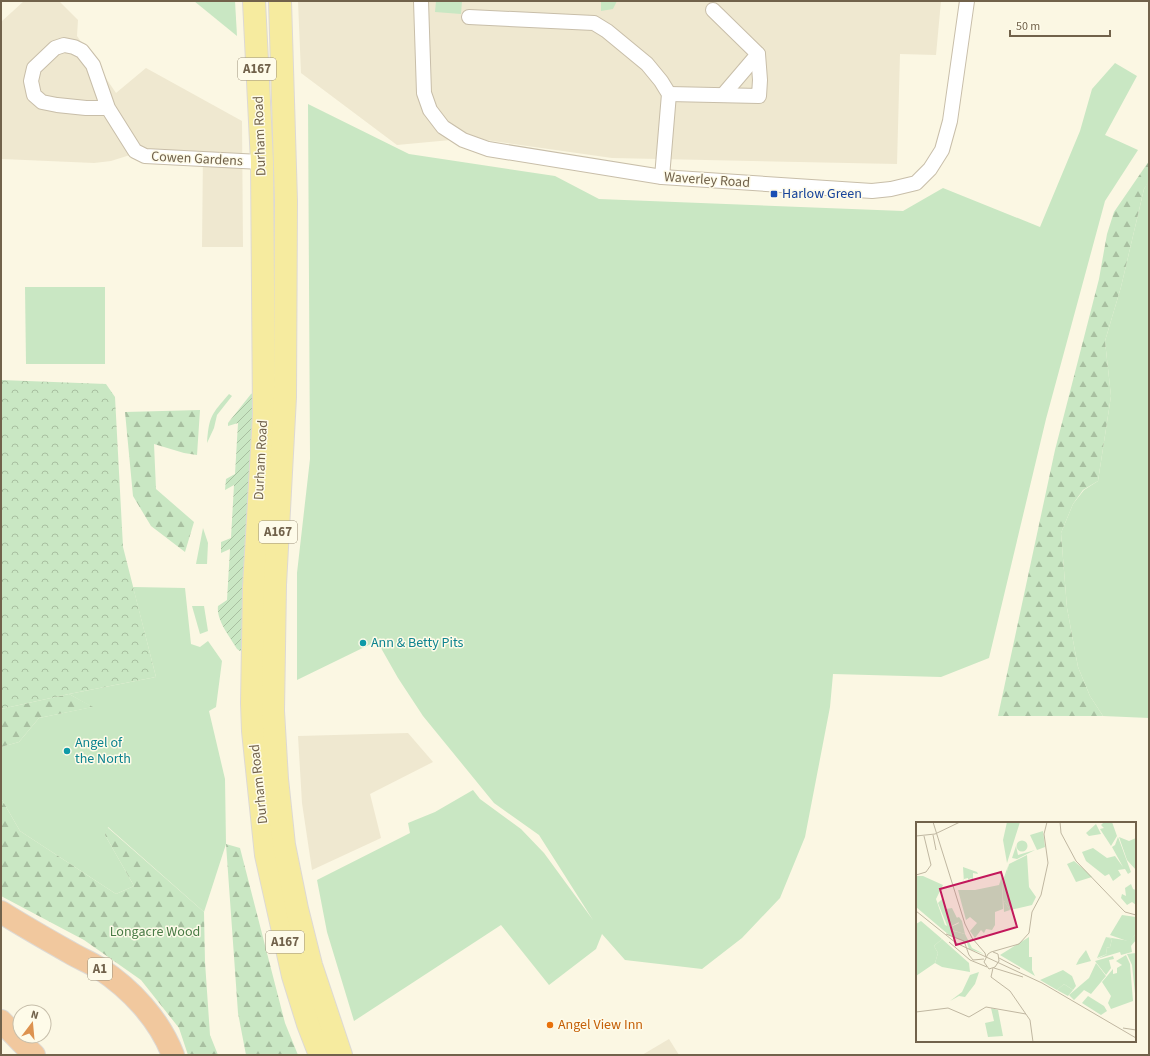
<svg xmlns="http://www.w3.org/2000/svg" width="1150" height="1056" font-family="'Source Sans 3',sans-serif">
	<style>
		.residential { fill: #efe8d0 }
		.grass { fill: #c9e7c3 }
		.forest { fill: url(#forest-firs) }
		.park { fill: url(#park-crowns) }
		.garden { fill: url(#garden-furrows) }
		.lines { fill: none; stroke-linecap: round; stroke-linejoin: round }
		.street-casing { stroke: #c8bea9; stroke-width: 16 }
		.primary-casing { stroke: #ddd9d4; stroke-width: 24 }
		.highway-casing { stroke: #ddd9d4; stroke-width: 24 }
		.street { stroke: #fff; stroke-width: 14 }
		.primary { stroke: #f6eb9f; stroke-width: 22 }
		.highway { stroke: #f1c89e; stroke-width: 22 }
		.transit-dot { fill: #1a4fb4; stroke: #fefbe9; stroke-width: 1.5 }
		.culture-dot { fill: #0f9aa8; stroke: #fefbe9; stroke-width: 1.5 }
		.food-dot { fill: #e8710a; stroke: #fefbe9; stroke-width: 1.5 }
		.labels { text-anchor: middle; dominant-baseline: central; stroke-width: 3; stroke-linejoin: round; paint-order: stroke }
		.shield { fill: #fefbe9; stroke: #9b907a; stroke-width: 1 }
		.shield-label { font-size: 13px; font-weight: bold; fill: #71624b }
		.street-label { font-size: 14px; fill: #71624b; stroke: #fefbe9 }
		.transit-label { font-size: 14px; fill: #164399; stroke: #fefbe9; text-anchor: start }
		.culture-label { font-size: 14px; fill: #0d838f; stroke: #fefbe9; text-anchor: start }
		.park-label { font-size: 14px; fill: #497b46; stroke: #fefbe9 }
		.food-label { font-size: 14px; fill: #c56008; stroke: #fefbe9; text-anchor: start }
		.inset-road { fill: none; stroke: #c0b7a1; stroke-width: 1 }
		.view { fill: #c2185b; fill-opacity: 0.15; stroke: #c2185b; stroke-width: 2 }
		.inset-edge { fill: none; stroke: #71624b; stroke-width: 2 }
	</style>
	<defs>
		<pattern id="forest-firs" width="22" height="20" patternUnits="userSpaceOnUse"><rect width="22" height="20" fill="#c9e7c3"/><path d="M5 1l3.5 6h-7zM16 11l3.5 6h-7z" fill="#a8bfa0"/></pattern>
		<pattern id="park-crowns" width="20" height="18" patternUnits="userSpaceOnUse"><rect width="20" height="18" fill="#c9e7c3"/><path d="M2 6a3 3 0 1 1 6 0M12 15a3 3 0 1 1 6 0" fill="none" stroke="#a8bfa0"/></pattern>
		<pattern id="garden-furrows" width="10" height="10" patternUnits="userSpaceOnUse"><rect width="10" height="10" fill="#c9e7c3"/><path d="M-1 1l2-2M0 10L10 0M9 11l2-2" fill="none" stroke="#a8bfa0"/></pattern>
	</defs>
	<rect width="100%" height="100%" fill="#fbf7e3"/>
	<g class="residential">
		<path d="M24,1h35l19,19 -1,16 39,57 30,-25 96,53 1,126h-41l1,-95 -54,-3 -38,12 -17,2 -92,-4 -1,-1v-136z"/>
		<path d="M298,1h643l-5,54 -36,-1 -3,110 -285,-6 -140,-20 -75,7 -96,-72z"/>
		<path d="M408,733l25,29 -63,32 11,44 -69,32 -10,-67 -4,-67z"/>
		<path d="M669,1039l10,16h-37z"/>
	</g>
	<g class="grass">
		<path d="M194,1h41l2,35z"/>
		<path d="M436,1h26l-1,13 -26,-2z"/>
		<path d="M601,1h16l-4,8 -12,2z"/>
		<path d="M1115,63l22,13 -32,59 33,15 -33,51 -59,218 -57,239 -48,19 -108,-3 -3,33 -25,130 -25,61 -38,40 -40,31 -77,-9 -23,-26 -6,15 -47,36 -48,-60 -147,96 -27,-89 -10,-52 93,-47 -2,-10 27,-11 38,-22 7,9 41,30 23,24 49,67 -54,-85 -45,-32 -71,-87 -25,-38 -21,-37 -80,39v-107l13,-114 -2,-355 101,50 146,22 44,23 304,12 40,-23 97,39 40,-96 12,-42z"/>
		<path d="M1149,181v537l-46,-2 -13,-20 -12,-29 -11,-59 -6,-75 12,-29 11,-14 14,-9 13,-85 -6,-55 16,-54 23,-98z"/>
		<path d="M25,287h80v77h-79z"/>
		<path d="M229,394l3,2 -15,19 -3,13 -7,15c2,-28 5,-29 22,-49z"/>
		<path d="M203,528l5,15 -1,21h-11z"/>
		<path d="M133,587l52,1 6,56 9,3 8,-6 14,20 -6,46 -7,4 16,68 1,65 -22,68 -96,-85 -3,8 29,51 -18,8 -96,-63 -19,-33v-51l18,-5 20,-24 53,-11 -23,-13 87,-17z"/>
		<path d="M192,606h12l4,25 -8,3z"/>
	</g>
	<g class="forest">
		<path d="M1149,161v20l-5,8 -23,98 -16,54 6,55 -13,85 -15,9 -10,14 -12,29 6,75 11,59 12,29 13,20h-105l57,-266 44,-171 8,-45 7,-22z"/>
		<path d="M200,410l-3,45 -13,-2 -30,-9 2,45 38,33 -9,30 -34,-26 -18,-30 -8,-84z"/>
		<path d="M69,694l24,13 -54,11 -20,24 -18,5v-38z"/>
		<path d="M1,798l19,33 96,63 18,-8 -29,-51 2,-8 97,85 1,50 5,73 8,20h-30l-9,-27 -38,-48 -57,-40 -83,-44z"/>
		<path d="M226,844l14,4 45,175 13,32h-52l-8,-42z"/>
	</g>
	<path class="park" d="M1,380l105,4 9,13 8,150 33,130 -87,17 -68,15z"/>
	<path class="garden" d="M253,393l2,1 -12,256 -3,1 -3,-2c-7,-12 -21,-29 -19,-43l9,-6 3,-51 -9,4v-11l10,-4 3,-53 -9,5 1,-11 9,-5 3,-51 -10,3v-3l23,-29z"/>
	<g class="lines">
		<g class="street-casing">
			<g id="street">
				<path d="M421,1l3,92 6,17 13,17 20,13 25,9 174,28 210,14 19,-2 25,-6 14,-14 12,-19 8,-29 17,-120"/>
				<path d="M469,17l125,6 13,8 40,33 14,17 8,13 -7,83"/>
				<path d="M669,94l90,2 1,-16 -2,-26 -45,-44"/>
				<path d="M723,95l35,-41"/>
				<path d="M108,108h-22l-29,-3 -15,-3 -8,-7 -3,-14 3,-13 21,-20 9,-3 10,2 8,4 11,14 15,43 27,43 10,5 117,6"/>
			</g>
		</g>
		<g class="primary-casing">
			<g id="primary">
				<path d="M254,1l8,161 2,253 -10,172 -2,116 1,28 13,124 27,121 15,48 12,31"/>
				<path d="M280,1l6,200 -1,196 -10,188 -2,126 4,68 7,66 13,64 14,56 30,90"/>
			</g>
		</g>
		<g class="highway-casing">
			<g id="highway">
				<path d="M1,912c22,14 45,27 68,40 10,6 20,10 30,16 32,21 60,51 74,87"/>
				<path d="M1,1021l33,34"/>
			</g>
		</g>
		<use href="#street" class="street"/>
		<use href="#primary" class="primary"/>
		<use href="#highway" class="highway"/>
	</g>
	<rect class="transit-dot" x="770" y="190" width="8" height="8" rx="2"/>
	<g class="culture-dot">
		<circle cx="363" cy="643" r="4"/>
		<circle cx="67" cy="751" r="4"/>
	</g>
	<circle class="food-dot" cx="550" cy="1025" r="4"/>
	<g class="labels">
		<g class="shield">
			<rect x="238" y="58" width="38" height="22" rx="3"/>
			<rect x="259" y="521" width="38" height="22" rx="3"/>
			<rect x="266" y="931" width="38" height="22" rx="3"/>
			<rect x="88" y="958" width="24" height="22" rx="3"/>
		</g>
		<g class="shield-label">
			<text x="257" y="69">A167</text>
			<text x="278" y="532">A167</text>
			<text x="285" y="942">A167</text>
			<text x="100" y="969">A1</text>
		</g>
		<g class="street-label">
			<text transform="translate(260 136) rotate(-92)">Durham Road</text>
			<text transform="translate(197 159) rotate(3)">Cowen Gardens</text>
			<text transform="translate(707 180) rotate(4)">Waverley Road</text>
			<text transform="translate(261 460) rotate(-87)">Durham Road</text>
			<text transform="translate(259 784) rotate(-96)">Durham Road</text>
		</g>
		<g class="transit-label">
			<text x="782" y="194">Harlow Green</text>
		</g>
		<g class="culture-label">
			<text x="371" y="643">Ann &amp; Betty Pits</text>
			<text x="75" y="743">Angel of<tspan x="75" dy="16">the North</tspan></text>
		</g>
		<g class="park-label">
			<text x="155" y="932">Longacre Wood</text>
		</g>
		<g class="food-label">
			<text x="558" y="1025">Angel View Inn</text>
		</g>
	</g>
	<g transform="translate(916 822)">
		<rect width="220" height="220" fill="#fbf7e3"/>
		<path d="M91,0h13l-13,41 -4,-23zM188,0h8l5,14 -6,10 -11,-17 4,-1 -3,-3zM202,15l13,35 -3,2 -3,-5 -7,1 3,5 -8,6 -4,-7 -4,2 -19,-15 -4,-9 11,-4 14,10 8,-2 8,11 -11,-20 3,-2zM100.5 24a5.5 5.5 0 1 1 11 0a5.5 5.5 0 1 1-11 0ZM111,33l2,32 7,10 -4,8 -22,5 -6,-9v-19l5,-18zM158,39l12,10 6,6 -16,5 -9,-18zM47,45l14,5 1,2 -5,-1v7l-2,-2 -3,2v-2l-4,1v4zM86,54l1,33 -8,3v13l-3,5 -6,-1 -2,4 -3,-3 -6,8 -5,-7 7,-8 -7,-6 -4,3 -8,-30h17l24,-5zM215,62l2,5 3,1v15l-4,-3 -5,3 -6,-7 1,-4 4,2 -1,-8zM206,93l14,2v16l-6,9 -20,-7zM43,95l3,4 3,13 -17,-5 11,-6 -3,-5zM113,115v20h3v13l3,6 -35,-21zM190,115l6,2 -2,8 -4,1 1,6 -10,4zM26,117l27,24 1,9 -28,-5 -7,-4 3,-10 -4,-7zM170,128l5,11 -15,4 3,-6zM220,131v50l-4,-38 -5,-11zM210,133l4,9 3,37 -22,8 -3,-6 3,-7 -9,-14 11,-13v5l4,-1v-5l5,-3 -6,-4zM197,134l1,3 -5,1 2,8 -5,7 -11,-14zM180,141l10,13 -15,18 -7,-4 -10,10 -5,-5 20,-17zM147,148l9,6 4,10 -3,4 -9,-6 -7,6 -17,-10zM172,174l16,10 3,5 -6,4 -19,-12z" fill="#c9e7c3"/>
		<path d="M203,15l10,4 7,-3v32l-9,-10zM100,24l2,9 17,-5 -18,9 -5,-1zM92,44l-4,24v11l6,9 -6,2 -2,-29zM0,54h7l20,9 -7,14 9,26 5,2 6,-2 -6,5 15,4 7,14 12,6 -15,-5 -2,-6 -18,-8 -33,-28zM5,99l21,18 -8,7 4,7 -3,10 -19,13v-52zM220,111v7l-5,6 1,6 -11,3 -1,-3 -23,7 10,-5 -1,-6 4,-1 2,-8 -6,-2 24,4zM63,150l-4,12 -10,13 -6,-1 -9,5 12,-9 8,-17zM148,162l9,6 -5,6 -11,-6z" fill="#c9e7c3"/>
		<path d="M180,2l5,10 -12,2 -3,-3zM75,186l7,2 5,26 -15,1 -3,-14 9,-2z" fill="#c9e7c3"/>
		<path d="M127,9l2,16 -8,3 -7,-15zM26,77l4,10 6,-1 7,14 -11,6 -10,-25z" fill="#c9e7c3"/>
		<path class="inset-road" d="M17,0l32,102 7,14 13,15 1,4M144,0l1,11 15,28 49,51 11,3M17,13l3,15M0,14l19,-2 25,-12M0,53l10,-3 5,-7 -7,-29M0,89l40,32 86,40 94,55M30,112l18,7 5,14 4,5 11,-1M33,120l21,18 17,7M77,130l5,2 1,7 -4,6 -6,2 -5,-7 4,-8 3,-2 28,-8 10,-11 3,-21 9,-17 7,-32 -4,-29 3,-12M83,136l21,11M77,146l-2,9 19,14 20,29 3,22M78,146l29,9M0,190l32,-4 21,9 17,-10 40,7M207,206l13,2"/>
		<path class="view" d="M85,50l16,55 -61,18 -16,-56z"/>
		<rect width="220" height="220" class="inset-edge"/>
	</g>
	<rect width="1150" height="1056" fill="none" stroke="#71624b" stroke-width="4"/>
	<g transform="translate(32 1024) rotate(16)"><circle r="19" fill="#fefbe9" stroke="#c6beaa"/>
	<path d="M0-3L7 15L0 10L-7 15Z" fill="#dd924f"/>
	<text y="-6" font-size="11" font-weight="bold" text-anchor="middle" fill="#71624b">N</text>
	</g>
	<path d="M1010 30v6h100v-6" fill="none" stroke="#71624b" stroke-width="2"/>
	<text x="1016" y="30" font-size="12" fill="#71624b" stroke="#fefbe9" stroke-width="3" paint-order="stroke">50 m</text>
</svg>
